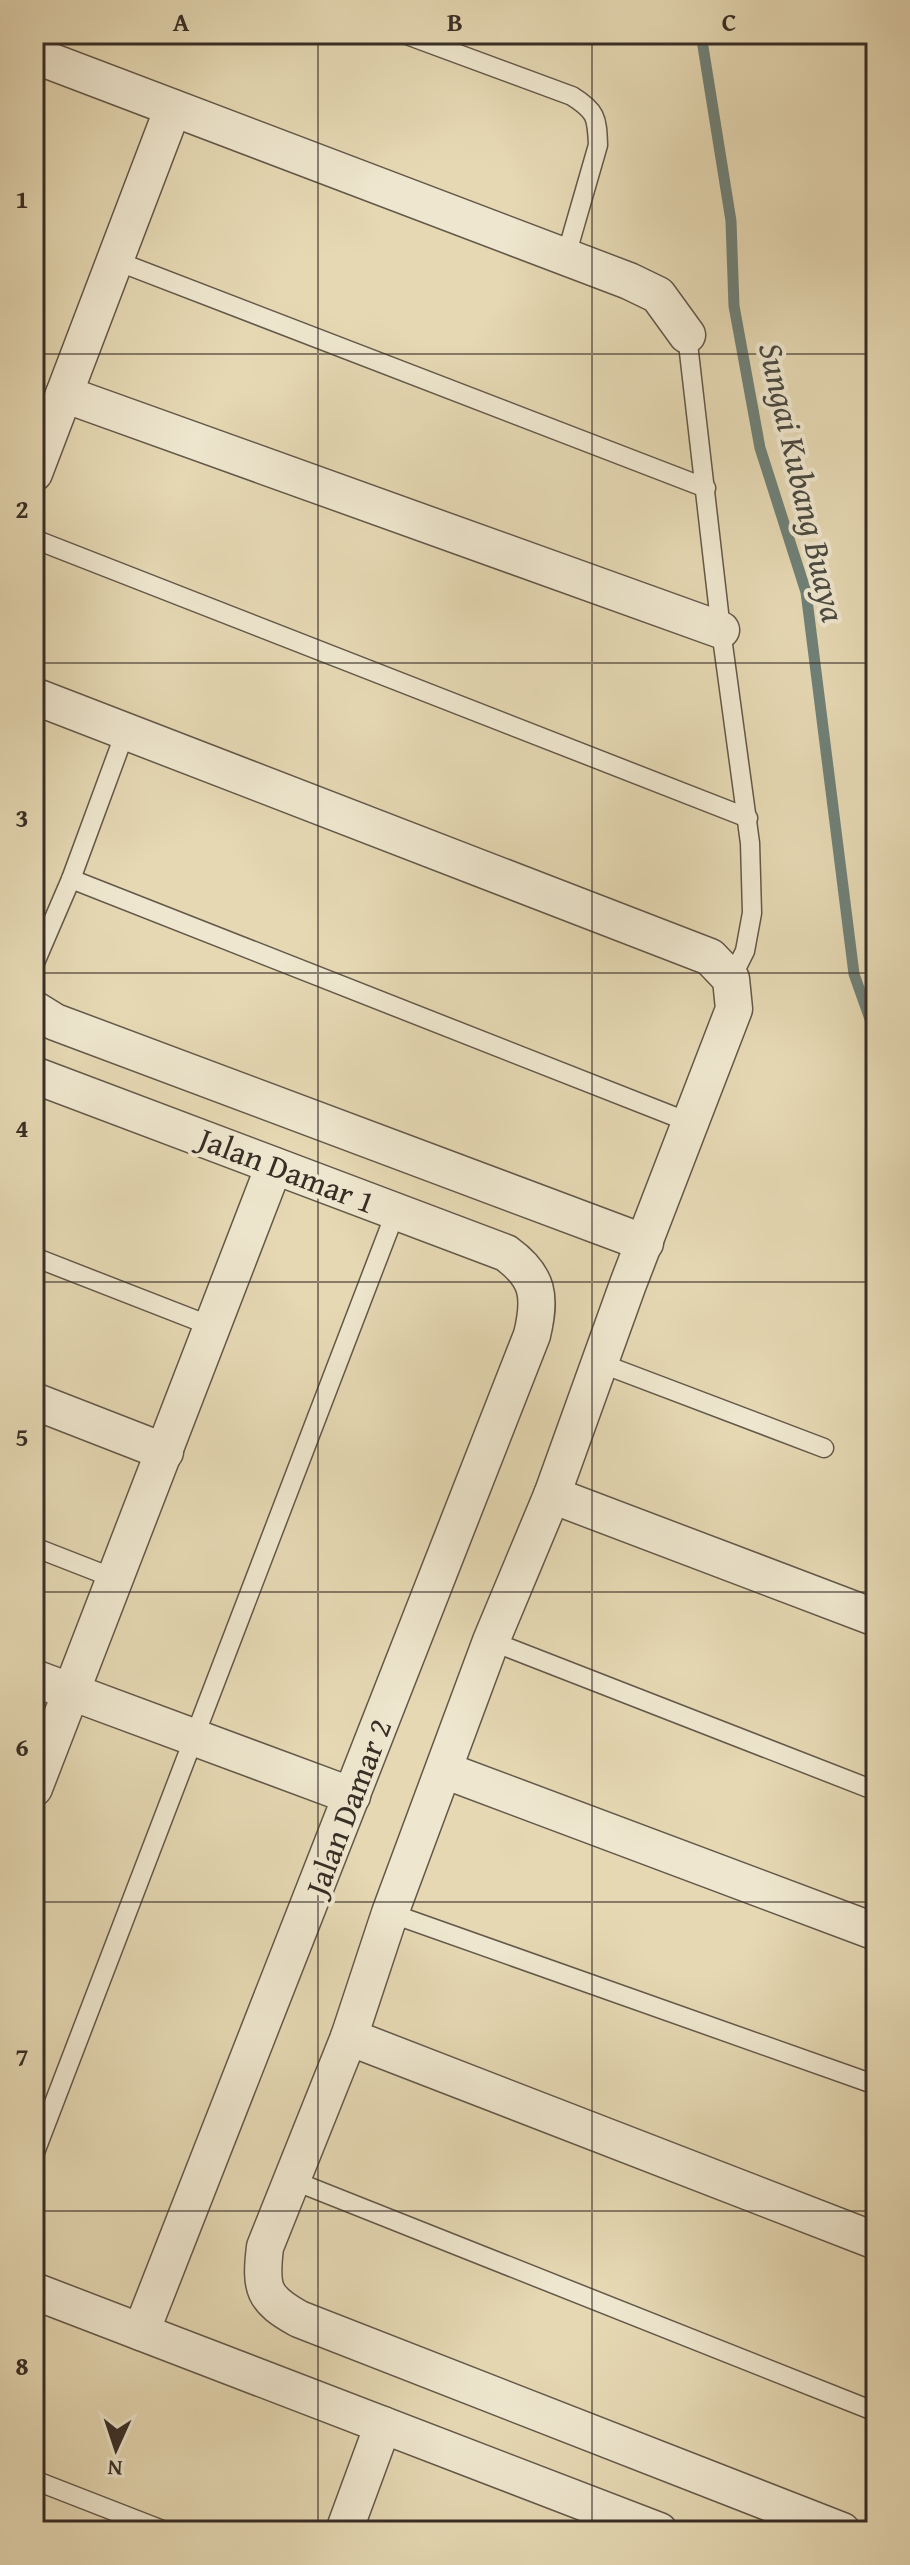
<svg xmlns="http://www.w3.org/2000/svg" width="910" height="2565" font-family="'Gentium Book Plus',serif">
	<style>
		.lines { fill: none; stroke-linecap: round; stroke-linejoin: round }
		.stream { stroke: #708178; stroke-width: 11 }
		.lane-casing { stroke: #635849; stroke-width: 21 }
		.street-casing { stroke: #635849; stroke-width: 39 }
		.lane { stroke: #eee6ce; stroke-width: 18 }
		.street { stroke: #eee6ce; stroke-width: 36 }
		.grid { fill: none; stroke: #382e26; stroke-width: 2; stroke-opacity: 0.55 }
		.labels { text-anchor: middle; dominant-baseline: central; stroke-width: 8; stroke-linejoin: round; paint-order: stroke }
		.street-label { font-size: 32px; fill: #382e26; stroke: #eee6ce }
		.water-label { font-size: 34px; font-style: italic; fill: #4b4a41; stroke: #eee6ce }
		.neatline { fill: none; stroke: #382e26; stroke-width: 3 }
		.grid-label { font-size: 26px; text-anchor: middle; font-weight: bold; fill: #382e26 }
	</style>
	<rect width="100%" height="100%" fill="#e5d8b3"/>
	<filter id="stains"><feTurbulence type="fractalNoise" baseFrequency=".0025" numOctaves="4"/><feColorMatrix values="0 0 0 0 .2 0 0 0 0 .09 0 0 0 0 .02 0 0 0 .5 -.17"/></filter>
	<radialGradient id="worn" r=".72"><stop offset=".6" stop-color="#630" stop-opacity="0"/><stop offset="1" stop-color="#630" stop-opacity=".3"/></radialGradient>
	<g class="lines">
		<path class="stream" d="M701,34l30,187 3,85 26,142 46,144 48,382 22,62"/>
		<g class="lane-casing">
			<g id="lane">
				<path d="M404,34l168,62c24,15 25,21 26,49l-32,111"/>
				<path d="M114,260l592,228"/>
				<path d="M687,335l34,295 29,213 2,70 -7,38 -14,28"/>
				<path d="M34,539l714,279"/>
				<path d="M71,879l620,244"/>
				<path d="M34,965l37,-86 55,-149"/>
				<path d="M34,1257l177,69"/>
				<path d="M600,1363l224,85"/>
				<path d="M34,1547l82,32"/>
				<path d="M491,1641l385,150"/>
				<path d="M390,1913l486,172"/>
				<path d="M34,2155l362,-944"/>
				<path d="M292,2180l584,232"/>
				<path d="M34,2480l131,51"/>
			</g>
		</g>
		<g class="street-casing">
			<g id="street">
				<path d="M34,55l595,226 29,14 29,40"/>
				<path d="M64,394l657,236"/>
				<path d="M34,473l139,-365"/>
				<path d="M34,696l676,261 21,22 3,30 -106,275 -76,211 -61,146 -101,272 -41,124 -84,210c-5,42 -2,52 34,72l543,212"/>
				<path d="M34,1009l21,13 590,221"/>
				<path d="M34,1075l472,178c33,24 35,44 26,82l-391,997"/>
				<path d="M34,1401l131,51"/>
				<path d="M552,1495l324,123"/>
				<path d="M34,1678l318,118"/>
				<path d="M444,1770l432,162"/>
				<path d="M34,1788l240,-622"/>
				<path d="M349,2037l527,204"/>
				<path d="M34,2291l625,240"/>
				<path d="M344,2531l39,-106"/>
			</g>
		</g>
		<use href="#lane" class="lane"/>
		<use href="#street" class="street"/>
	</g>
	<path class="grid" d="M318,34v2497M592,34v2497M34,354h842M34,663h842M34,973h842M34,1282h842M34,1592h842M34,1902h842M34,2211h842"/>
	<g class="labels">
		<g class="street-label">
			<text transform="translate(287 1170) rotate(21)">Jalan Damar 1</text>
			<text transform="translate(348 1807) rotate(-69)">Jalan Damar 2</text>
		</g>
		<g class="water-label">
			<text transform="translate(803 482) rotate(77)">Sungai Kubang Buaya</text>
		</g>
	</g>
	<rect width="910" height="2565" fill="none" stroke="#e5d8b3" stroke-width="88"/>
	<g transform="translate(116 2449) rotate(183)" stroke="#eee6ce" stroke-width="6" paint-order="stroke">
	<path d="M0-6L14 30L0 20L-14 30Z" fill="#382e26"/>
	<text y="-12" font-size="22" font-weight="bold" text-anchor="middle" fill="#382e26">N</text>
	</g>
	<rect x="44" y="44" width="822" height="2477" class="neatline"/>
	<g class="grid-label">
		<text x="181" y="31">A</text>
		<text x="455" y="31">B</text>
		<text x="729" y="31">C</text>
		<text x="22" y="208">1</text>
		<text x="22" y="518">2</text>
		<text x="22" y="827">3</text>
		<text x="22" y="1137">4</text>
		<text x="22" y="1446">5</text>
		<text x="22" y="1756">6</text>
		<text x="22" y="2066">7</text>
		<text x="22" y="2375">8</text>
	</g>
	<rect width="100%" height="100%" filter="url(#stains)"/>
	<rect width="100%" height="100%" fill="url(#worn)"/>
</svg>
